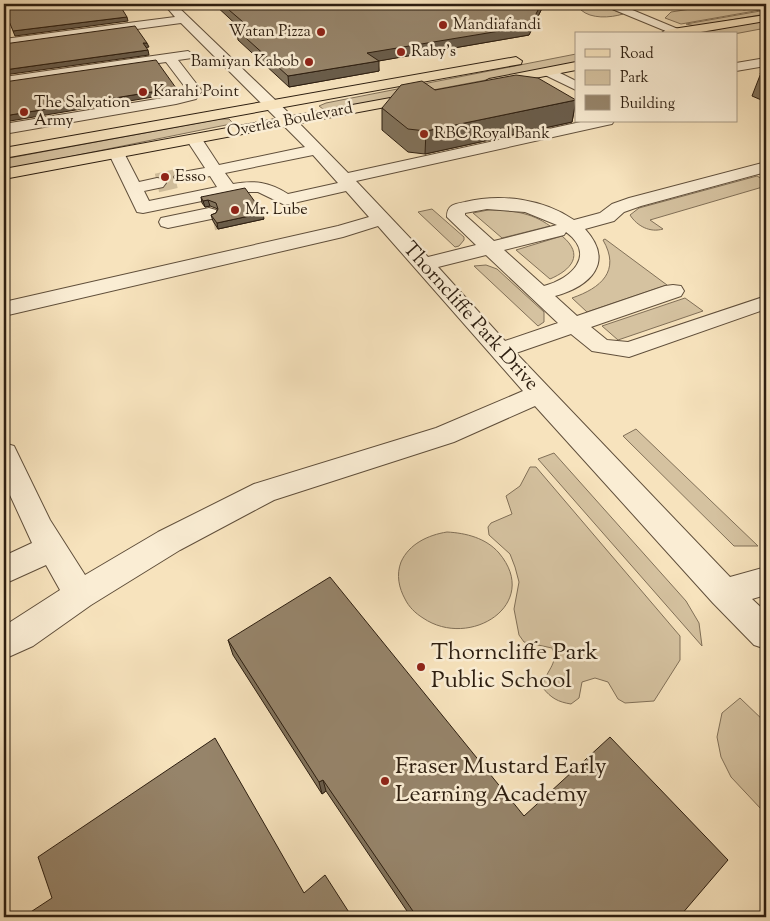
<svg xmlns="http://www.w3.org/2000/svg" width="770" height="921" font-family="'Sorts Mill Goudy',serif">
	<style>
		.green { fill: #d5c2a0; stroke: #817058 }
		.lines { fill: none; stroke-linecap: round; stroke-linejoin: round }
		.minor-tunnel { stroke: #cfbc9a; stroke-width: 19; stroke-dasharray: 19 9; stroke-linecap: butt }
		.minor-casing { stroke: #604f3b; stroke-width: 2 }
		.major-casing { stroke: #2d1e10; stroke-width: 2 }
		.minor { fill: #faedd4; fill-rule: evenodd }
		.major { fill: #f7e3bd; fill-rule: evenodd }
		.wall { fill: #81725b; stroke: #2d1e10 }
		.shaded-wall { fill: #695c4a; stroke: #2d1e10 }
		.building { fill: #96846a; stroke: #2d1e10 }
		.poi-dot { fill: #8f2418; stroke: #faedd4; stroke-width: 2 }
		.labels { text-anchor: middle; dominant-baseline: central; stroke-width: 5; stroke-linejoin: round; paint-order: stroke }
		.far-poi-label { font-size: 16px; fill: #2d1e10; stroke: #faedd4; text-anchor: start }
		.far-street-label { font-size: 16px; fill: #2d1e10; stroke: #faedd4 }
		.street-label { font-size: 20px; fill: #2d1e10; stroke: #faedd4 }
		.near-poi-label { font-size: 24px; fill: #2d1e10; stroke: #faedd4; text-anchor: start }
	</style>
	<rect width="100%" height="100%" fill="#f7e3bd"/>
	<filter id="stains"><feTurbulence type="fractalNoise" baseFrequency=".004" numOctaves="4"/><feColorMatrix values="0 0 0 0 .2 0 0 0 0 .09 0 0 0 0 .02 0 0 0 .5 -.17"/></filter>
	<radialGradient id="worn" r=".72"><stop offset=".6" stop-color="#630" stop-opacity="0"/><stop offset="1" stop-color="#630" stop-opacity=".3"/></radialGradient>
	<g class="green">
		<path d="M600,4l23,10c-13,4 -32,5 -42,-4l3,-4z"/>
		<path d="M723,4l21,6 22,-4v3l-85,15 -16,-6 6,-6z"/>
		<path d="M766,10v4l-71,12 -9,-2z"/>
		<path d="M766,19v9l-32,6h-26l-3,-2z"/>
		<path d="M576,54v9l-244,46h-9l-4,-3 7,-3z"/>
		<path d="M220,119h9l3,3 -6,3 -222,45v-11z"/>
		<path d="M757,176l9,5v5l-116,34 13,9c-13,4 -26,-3 -33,-14l9,-7z"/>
		<path d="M432,209l32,28v3l-5,6 -4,1 -37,-35z"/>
		<path d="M488,210c22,0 43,2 62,16l-48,12 -29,-25z"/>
		<path d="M562,236c23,19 9,34 -12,43l-34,-29z"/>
		<path d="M605,239l62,46 -80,27 -15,-14c29,-10 49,-27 31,-58z"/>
		<path d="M486,265l11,4 47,43v10l-6,4 -64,-60z"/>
		<path d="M685,298l18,13 -85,29 -16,-14z"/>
		<path d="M636,429l122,117h-24l-111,-110z"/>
		<path d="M554,453l132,148 13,22 3,23 -164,-187z"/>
		<path d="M530,467h6l144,169v24l-26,41 -29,2 -7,-4 -10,-17 -13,-4 -13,4 -3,16 -8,6c-13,-2 -20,-6 -28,-16 1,-17 17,-24 9,-40l-28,-6 -5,-7 -5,-26 5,-27 -4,-15 -5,-13 -21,-19 -1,-8 3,-4 21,-9 -6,-18 14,-10z"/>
		<path d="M447,532c19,1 39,6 52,21 43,51 -29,97 -76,65 -8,-5 -14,-11 -18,-19 -6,-11 -9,-24 -4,-37 8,-18 27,-27 46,-30z"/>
		<path d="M740,698l26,25v79l-5,7 -30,-32 -10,-20 -4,-20 5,-24z"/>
	</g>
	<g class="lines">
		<g class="minor-tunnel">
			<path d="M157,183l26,-6"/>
			<path d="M213,221l51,-12"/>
		</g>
		<g class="minor-casing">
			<g id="minor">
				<path d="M164,4h11l120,115 53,54 237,-52h29l-2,3 -5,1 -251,56 72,76 48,-12 -29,-28c0,-12 7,-13 18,-15 36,-9 78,-3 109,18l26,-7 12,-9 17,-6 137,-36v10l-125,34 -17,6 -10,9 -29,8c30,33 6,57 -30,67l22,20 88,-30 8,-1 8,1 3,5 -3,5 -90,31 16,13 21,2 138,-46v13l-137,48 -37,-6 -21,-17 -55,19 214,224 36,-10v28l-14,4 14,13v37l-12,-4 -41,-42 -178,-197 -81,36 -180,58 -94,50 -89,55 -58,41 -29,13v-33l56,-36 -14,-25 -42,19v-28l28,-13 -28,-61v-39l10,3 36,74 35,55 73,-43 96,-48 182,-56 87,-37 -145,-165 -35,11 -339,79v-14l334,-76 31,-9 -23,-26 -61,14 -27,-13h-12l-103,21 -6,-1 -28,-58 2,-3h12l16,31 18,-4 6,1 3,4 -3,4 -19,4 5,10 68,-14 -7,-11 -27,6 -6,-1 -3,-4 3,-4 28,-5 -19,-29 2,-3h12l19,29 86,-18 -124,-124 -177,24v-8l171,-22zM313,155l25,28 -50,11c-19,-12 -34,-14 -55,-10l-8,-11zM487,209l38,3 32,13 -63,16 -29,-26v-2zM566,232c31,23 5,47 -22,54l-40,-36 60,-15zM486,255l72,68 -53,18 -67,-74z"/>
				<path d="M604,4h14l72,30h-17l-68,-28z"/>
				<path d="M726,4h18l-1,2 -17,1z"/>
				<path d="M188,51l6,4 -2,3 -14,2 24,31 -6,8 -20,5 -172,30v-10l171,-28 13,-5 -22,-29 -162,23v-8z"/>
				<path d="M766,58v8l-30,5v-8z"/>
				<path d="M550,68l26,13v9l-31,-15 -2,-3z"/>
				<path d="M209,208l7,2 2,4 -2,4 -48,10 -7,-2 -2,-4 2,-4z"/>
			</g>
		</g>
		<g class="major-casing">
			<g id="major">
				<path d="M766,15v6l-77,13h-29l6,-4z"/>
				<path d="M516,57l6,4 -1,3 -517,94v-10z"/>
				<path d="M576,62v8l-87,17 -7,-4 7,-4z"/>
				<path d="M423,92l5,1 2,3 -2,3 -424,80v-10z"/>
			</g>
		</g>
		<use href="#minor" class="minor"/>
		<use href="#major" class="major"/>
	</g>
	<g class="wall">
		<path d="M214,4h330l-15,31 -151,26 1,10 -90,16 -51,-47 -1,-10h5z"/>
		<path d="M766,60v42l-14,-6z"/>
		<path d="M435,90l141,10v1l-4,21 -147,32 -17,-2 -26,-22v-22z"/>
		<path d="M201,197l63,22 -46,10 -5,-8 -2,-6 5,-2 2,-4 -8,-3 -5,1 -3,-4z"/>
		<path d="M228,640l296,176 157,99 2,2h-272l-85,-126 -4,3 -89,-139z"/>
	</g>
	<g class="shaded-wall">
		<path d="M541,4h3l-15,31 -162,28v-10z"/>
		<path d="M127,17l1,4 -113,15 -2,-5z"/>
		<path d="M143,43h4l2,4 -5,1z"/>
		<path d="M148,50l1,5 -145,20v-5z"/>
		<path d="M379,61v10l-90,16 -1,-11z"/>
		<path d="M176,88l1,5 -173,29v-6z"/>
		<path d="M576,100l-4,22 -147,32 1,-23z"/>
		<path d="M208,200l2,6 -5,1 -2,-6z"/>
		<path d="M263,213l1,6 -46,10 -1,-6z"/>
		<path d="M323,780l3,11 -4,3 -3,-12z"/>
	</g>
	<g class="building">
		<path d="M4,4h115l8,13 -114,14 -9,-22z"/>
		<path d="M222,4h319l-11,22 -163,27 12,8 -91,15 -51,-46 13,-2z"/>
		<path d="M135,26l12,17h-4l5,7 -144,20v-26z"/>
		<path d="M156,60l20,28 -172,28v-34z"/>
		<path d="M766,60v16l-6,-2z"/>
		<path d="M516,75l22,3 38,22 -150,31 -18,-2 -26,-21 19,-23 21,-4 13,9z"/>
		<path d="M245,188l18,25 -46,10 -6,-8 5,-2 2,-4 -2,-6 -8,-3 -5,1 -2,-4z"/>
		<path d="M330,577l194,239 86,-79 118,123 -47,55 2,2h-266l-94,-137 -4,2 -91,-142z"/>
		<path d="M215,738l89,155 21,-18 27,42h-329l29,-19 -14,-41z"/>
	</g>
	<g class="poi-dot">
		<circle cx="443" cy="25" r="5"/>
		<circle cx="321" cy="32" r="5"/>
		<circle cx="401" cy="52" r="5"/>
		<circle cx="309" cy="62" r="5"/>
		<circle cx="143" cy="92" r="5"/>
		<circle cx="24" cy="112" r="5"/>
		<circle cx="424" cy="134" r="5"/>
		<circle cx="165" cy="177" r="5"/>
		<circle cx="235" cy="210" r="5"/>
		<circle cx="421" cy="667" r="5"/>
		<circle cx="385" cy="781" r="5"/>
	</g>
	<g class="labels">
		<g class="far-poi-label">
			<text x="453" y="25">Mandiafandi</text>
			<text x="311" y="32" text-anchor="end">Watan Pizza</text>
			<text x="411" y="52">Raby's</text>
			<text x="299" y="62" text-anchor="end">Bamiyan Kabob</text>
			<text x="153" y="92">Karahi Point</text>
			<text x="34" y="103">The Salvation<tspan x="34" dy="18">Army</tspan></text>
			<text x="434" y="134">RBC Royal Bank</text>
			<text x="175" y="177">Esso</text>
			<text x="245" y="210">Mr. Lube</text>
		</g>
		<g class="far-street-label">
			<text transform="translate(290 121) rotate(-11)">Overlea Boulevard</text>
		</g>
		<g class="street-label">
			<text transform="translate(470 317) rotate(48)">Thorncliffe Park Drive</text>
		</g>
		<g class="near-poi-label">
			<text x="431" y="653">Thorncliffe Park<tspan x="431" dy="28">Public School</tspan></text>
			<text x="395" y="767">Fraser Mustard Early<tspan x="395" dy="28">Learning Academy</tspan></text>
		</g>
	</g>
	<rect width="770" height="921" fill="none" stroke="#f7e3bd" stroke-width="20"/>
	<rect x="5" y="5" width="760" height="911" fill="none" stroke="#2d1e10" stroke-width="2.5"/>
	<rect x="10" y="10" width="750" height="901" fill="none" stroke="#2d1e10"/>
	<rect x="575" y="32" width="162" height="90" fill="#faedd4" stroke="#a89a86"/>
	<rect x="585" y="49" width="25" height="8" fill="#f7e3bd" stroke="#a89a86"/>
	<text x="620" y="58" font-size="15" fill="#2d1e10">Road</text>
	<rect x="585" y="70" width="25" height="15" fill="#d5c2a0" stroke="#a89a86"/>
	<text x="620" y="82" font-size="15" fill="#2d1e10">Park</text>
	<rect x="585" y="95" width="25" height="15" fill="#96846a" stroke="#a89a86"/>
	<text x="620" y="108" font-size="15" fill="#2d1e10">Building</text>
	<rect width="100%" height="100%" filter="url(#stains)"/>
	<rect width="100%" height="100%" fill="url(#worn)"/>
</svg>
